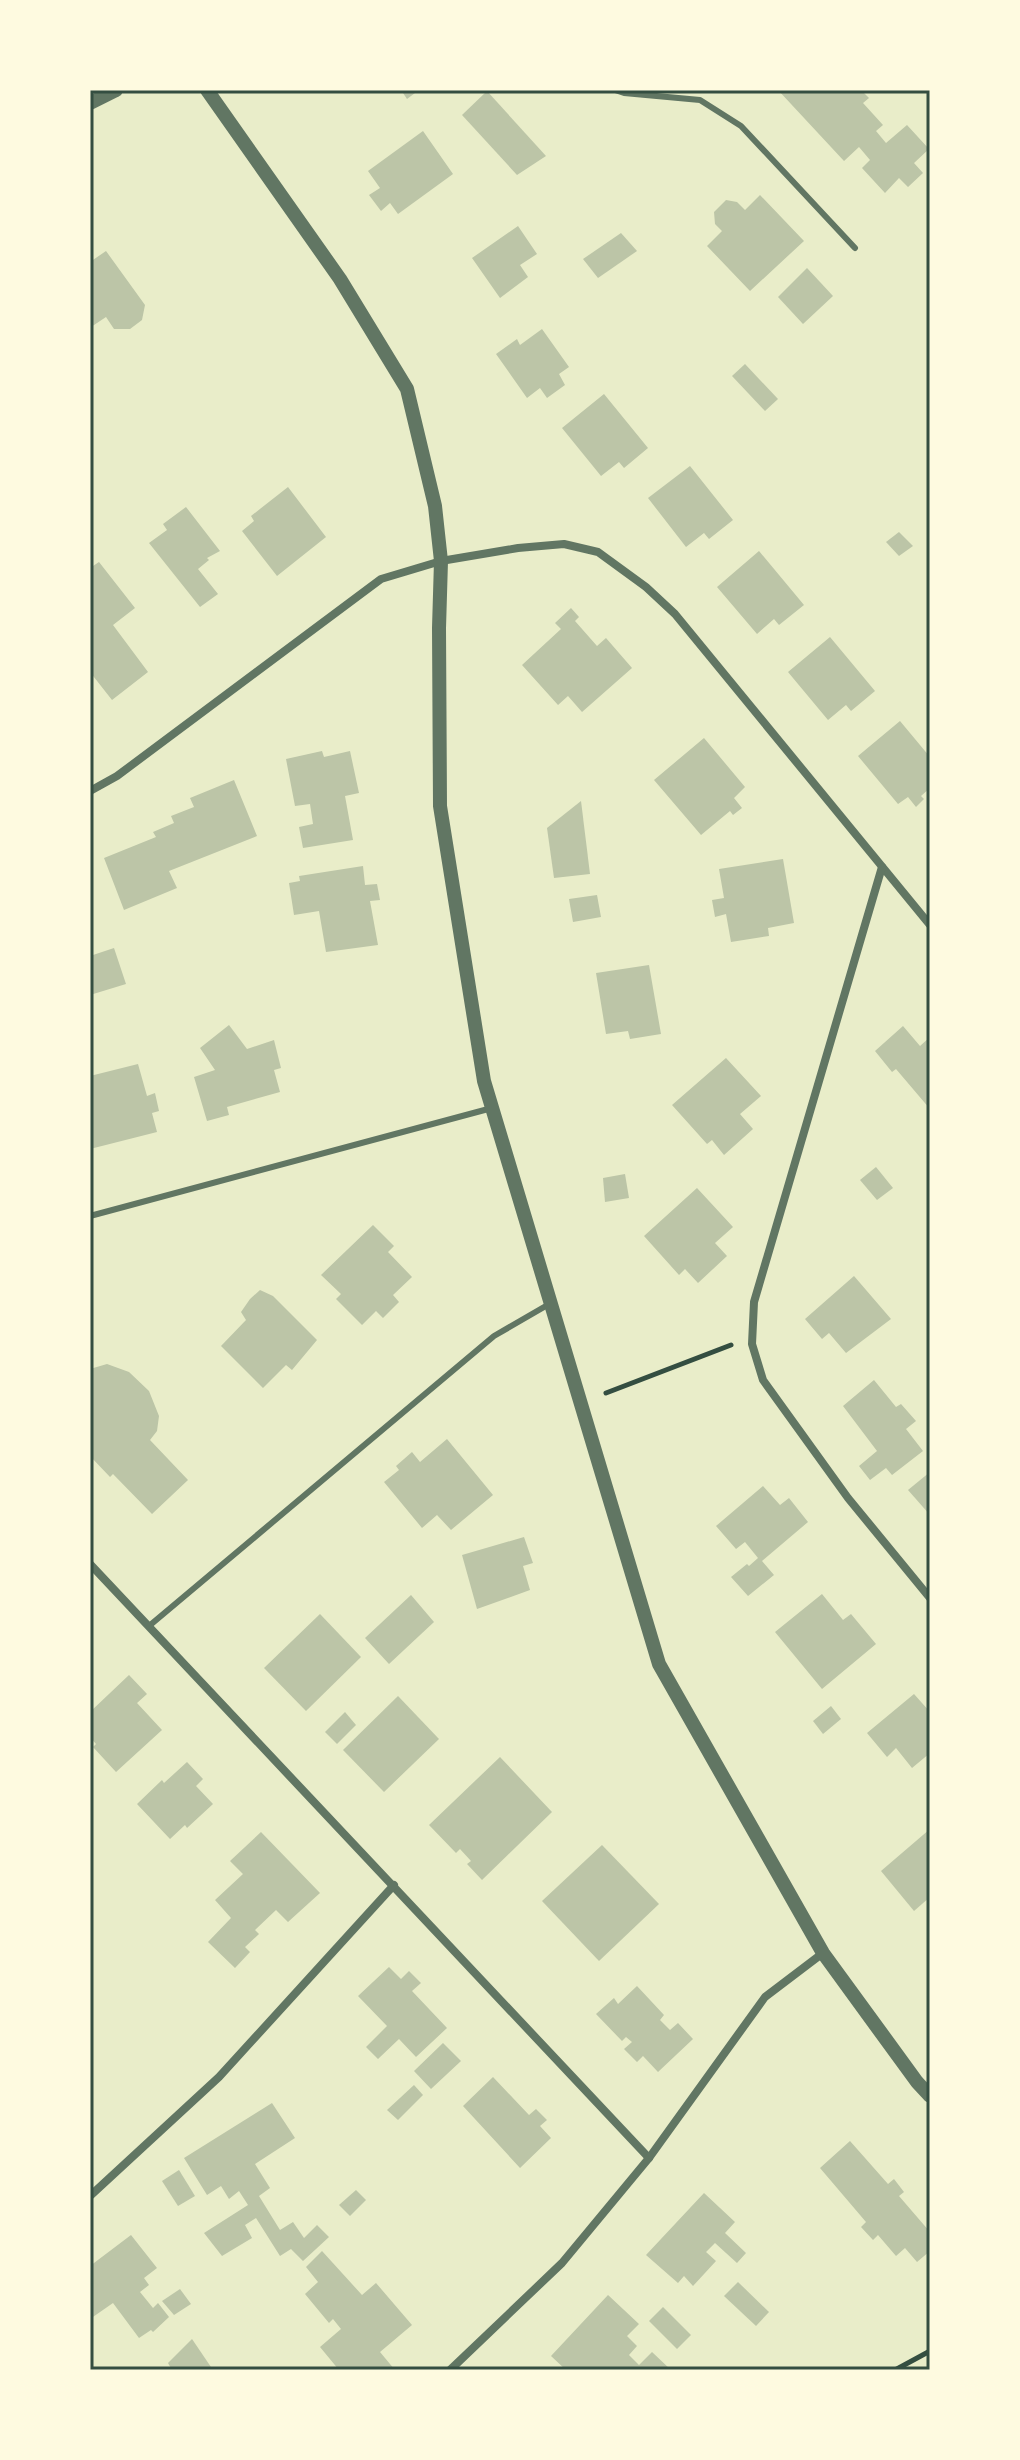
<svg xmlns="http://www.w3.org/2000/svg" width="1020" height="2460" font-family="'Fira Sans Condensed',sans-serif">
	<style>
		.building { fill: #bcc5a7 }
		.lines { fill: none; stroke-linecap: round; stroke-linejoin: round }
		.path { stroke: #344e41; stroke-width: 5 }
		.service { stroke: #617663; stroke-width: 6 }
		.minor { stroke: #617663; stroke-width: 8 }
		.tertiary { stroke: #617663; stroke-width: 14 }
		.neatline { fill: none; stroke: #344e41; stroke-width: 3 }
	</style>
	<rect width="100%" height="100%" fill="#e9edc9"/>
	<g class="building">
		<path d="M401,90h18l-12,9z"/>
		<path d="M778,90h83l8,8 -6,5 20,22 -7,6 10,12 21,-18 22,24 -15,14 9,10 -15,14 -9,-9 -14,15 -23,-25 8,-8 -11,-13 -15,14z"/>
		<path d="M487,91l59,65 -29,19 -55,-60z"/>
		<path d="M423,131l30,43 -55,40 -8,-11 -9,8 -12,-16 11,-7 -12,-17z"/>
		<path d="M760,195l44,46 -54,50 -43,-45 15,-15 -7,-7 -1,-12 12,-12 11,2 8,8z"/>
		<path d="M518,226l19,28 -17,11 8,12 -28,21 -28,-40z"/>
		<path d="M621,233l16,18 -39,27 -15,-19z"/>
		<path d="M106,251l39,54 -3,15 -12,9h-16l-8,-12 -15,10 -1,-2v-63z"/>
		<path d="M807,268l26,28 -30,28 -25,-27z"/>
		<path d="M542,329l27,38 -10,7 6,11 -18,13 -7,-10 -13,10 -31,-44 21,-15 3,6z"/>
		<path d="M745,364l33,35 -13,12 -33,-35z"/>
		<path d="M604,394l44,54 -24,20 -5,-6 -18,14 -39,-48z"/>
		<path d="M690,466l43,54 -24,19 -5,-6 -18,14 -38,-49z"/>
		<path d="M288,487l38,50 -49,39 -35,-45 12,-10 -3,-5z"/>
		<path d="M186,507l34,44 -13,7 2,2 -11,9 20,25 -18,13 -51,-64 18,-13 -4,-6z"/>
		<path d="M899,532l14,14 -14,10 -13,-14z"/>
		<path d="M759,551l45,54 -25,20 -5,-6 -17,15 -40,-47z"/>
		<path d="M99,562l36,46 -22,17 35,47 -36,28 -22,-28v-104z"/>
		<path d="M571,608l8,9 -4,4 22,25 9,-8 26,30 -50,44 -14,-16 -10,9 -36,-40 39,-36 -6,-6z"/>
		<path d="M830,637l45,54 -24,20 -5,-6 -18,15 -40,-48z"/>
		<path d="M900,721l30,36v31l-9,8 3,3 -8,8 -8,-10 -10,7 -40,-48z"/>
		<path d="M704,738l41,49 -11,11 8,10 -9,7 -3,-4 -29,24 -47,-55z"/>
		<path d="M322,751l2,6 26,-6 9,42 -14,3 8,44 -50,8 -4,-21 14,-3 -3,-20 -15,2 -9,-47z"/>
		<path d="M234,780l23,56 -88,35 8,17 -53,22 -20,-52 52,-21 -3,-5 21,-9 -3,-7 23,-9 -4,-9z"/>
		<path d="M581,801l9,73 -36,4 -7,-50z"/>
		<path d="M783,859l11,64 -26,5 1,8 -38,6 -5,-28 -11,3 -3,-17 12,-2 -5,-29z"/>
		<path d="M363,866l2,19 12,-1 3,16 -10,1 8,44 -52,7 -7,-41 -25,4 -5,-32 11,-2 -1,-5z"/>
		<path d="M597,895l4,22 -28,5 -4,-23z"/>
		<path d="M114,948l12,36 -36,11v-39z"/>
		<path d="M649,965l12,69 -31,5 -2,-8 -22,3 -10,-61z"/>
		<path d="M229,1025l18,24 27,-9 7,28 -7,2 6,22 -53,15 2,8 -22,6 -13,-44 21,-7 -15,-22z"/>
		<path d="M903,1026l17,20 10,-9v72l-34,-40 -4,3 -17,-21z"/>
		<path d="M726,1058l35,38 -21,18 13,15 -29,26 -12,-15 -5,4 -35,-39z"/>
		<path d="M138,1064l9,32 8,-3 4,18 -7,2 5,19 -67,17v-73z"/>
		<path d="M876,1167l17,21 -16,12 -17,-20z"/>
		<path d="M625,1174l4,24 -24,4 -2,-24z"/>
		<path d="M697,1188l36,39 -18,16 12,13 -29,27 -13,-14 -6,6 -35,-39z"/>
		<path d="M373,1225l21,21 -6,6 24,25 -19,18 6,7 -16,16 -7,-7 -14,14 -26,-26 5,-5 -20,-19z"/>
		<path d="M854,1276l37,43 -45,34 -17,-20 -7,6 -17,-20z"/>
		<path d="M260,1290l13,6 44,44 -25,30 -6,-5 -23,23 -42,-42 25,-26 -5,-8 9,-13z"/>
		<path d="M107,1364l22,8 20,19 10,25 -2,15 -7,9 38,40 -36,34 -39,-40 -3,3 -20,-21v-87z"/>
		<path d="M874,1380l22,27 5,-3 15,17 -10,8 17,22 -31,24 -6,-7 -16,12 -11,-14 18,-15 -34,-45z"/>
		<path d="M447,1439l46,56 -42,35 -14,-15 -15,13 -38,-46 15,-12 -3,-4 16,-14 8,10z"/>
		<path d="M930,1472v43l-22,-25z"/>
		<path d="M763,1486l17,19 9,-7 19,24 -46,39 12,14 -26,21 -17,-19 16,-13 2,2 9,-8 -13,-16 -9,7 -20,-23z"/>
		<path d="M524,1537l9,26 -10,3 7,24 -53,19 -15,-54z"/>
		<path d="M822,1594l21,26 8,-6 25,30 -54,45 -47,-57z"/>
		<path d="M411,1595l23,27 -45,42 -24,-26z"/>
		<path d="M320,1614l41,43 -55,54 -42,-43z"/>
		<path d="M129,1675l18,19 -10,9 25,27 -46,42 -23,-25 3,-3 -6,-7v-25z"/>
		<path d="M914,1694l16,18v41l-18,15 -16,-20 -9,9 -20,-24z"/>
		<path d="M398,1696l41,43 -55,53 -41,-42z"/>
		<path d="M831,1706l10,13 -18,15 -10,-13z"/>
		<path d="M345,1712l11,13 -19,19 -12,-12z"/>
		<path d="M500,1757l52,55 -70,68 -15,-16 4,-3 -11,-12 -4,4 -27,-28z"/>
		<path d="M187,1762l16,17 -7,7 17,18 -26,24 -2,-3 -15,14 -33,-35 25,-24 2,3z"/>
		<path d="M930,1829v68l-16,14 -33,-40z"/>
		<path d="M261,1832l59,61 -32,29 -12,-12 -21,20 4,4 -14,13 5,5 -15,16 -27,-26 23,-24 -16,-18 28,-26 -13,-13z"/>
		<path d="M602,1845l57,59 -60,57 -57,-60z"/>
		<path d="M389,1967l12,12 8,-8 12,12 -9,8 35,37 -31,29 -17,-18 -21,20 -12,-12 21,-21 -29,-30z"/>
		<path d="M637,1986l27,29 -4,5 10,10 8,-7 15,16 -35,33 -15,-16 -6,6 -13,-13 8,-7 -6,-5 -4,4 -26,-27 18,-16 4,6z"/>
		<path d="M443,2043l18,18 -30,28 -17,-18z"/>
		<path d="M493,2077l36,38 7,-6 11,11 -7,6 11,12 -31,30 -57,-62z"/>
		<path d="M414,2085l9,10 -25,25 -11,-10z"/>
		<path d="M272,2103l23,35 -40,26 15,24 -11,8 21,34 13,-8 11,16 13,-13 12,12 -26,24 -12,-12 -11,7 -24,-38 -11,7 7,13 -30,18 -18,-23 44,-28 -9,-14 -10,8 -8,-13 -14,9 -23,-37z"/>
		<path d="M850,2141l38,43 6,-5 10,13 -5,4 31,36v19l-13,11 -12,-14 -9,8 -18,-21 -5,5 -12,-13 5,-5 -46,-54z"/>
		<path d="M179,2170l16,26 -17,10 -16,-25z"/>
		<path d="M356,2190l10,10 -16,16 -11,-11z"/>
		<path d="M704,2193l31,29 -10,11 21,20 -9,10 -22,-20 -9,9 10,9 -23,25 -9,-10 -6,7 -32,-28z"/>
		<path d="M131,2235l26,33 -13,10 5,7 -9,7 13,16 5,-5 11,14 -16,15 -2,-2 -12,8 -26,-35 -23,16v-53z"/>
		<path d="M322,2251l40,44 14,-12 36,42 -32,27 15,18h-56l-19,-23 21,-18 -8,-10 -4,4 -24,-29 13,-12 -12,-15z"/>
		<path d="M738,2282l31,30 -13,14 -32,-30z"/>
		<path d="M180,2289l11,15 -17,11 -12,-14z"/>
		<path d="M608,2295l31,29 -12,12 10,10 -8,9 10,10 13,-13 19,18h-105l-15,-14z"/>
		<path d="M663,2307l28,28 -14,14 -28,-28z"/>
		<path d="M192,2339l21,31h-41l-4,-7z"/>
	</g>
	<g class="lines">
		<g class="path">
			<path d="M606,1393l125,-48"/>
			<path d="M895,2370l35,-19"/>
		</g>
		<g class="service">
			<path d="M615,90l9,3 76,7 41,26 114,122"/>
			<path d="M90,1216l402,-108"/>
			<path d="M149,1626l345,-290 57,-33"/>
		</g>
		<g class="minor">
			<path d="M90,791l27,-15 264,-197 60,-18 77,-13 46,-4 34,8 48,35 29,27 255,311"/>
			<path d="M882,867l-128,435 -2,42 11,36 85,118 82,100"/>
			<path d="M90,1564l559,594"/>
			<path d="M90,2196l129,-119 175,-192"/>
			<path d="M450,2370l112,-107 87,-105 116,-161 58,-44"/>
		</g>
		<g class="tertiary">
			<path d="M207,90l133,189 67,110 28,117 6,55 -2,67 1,178 44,275 175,583 164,289 94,129 13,14"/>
			<path d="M90,103l26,-13"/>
		</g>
	</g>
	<rect width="1020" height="2460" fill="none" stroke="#fefae0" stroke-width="184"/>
	<rect x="92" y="92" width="836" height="2276" class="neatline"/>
</svg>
